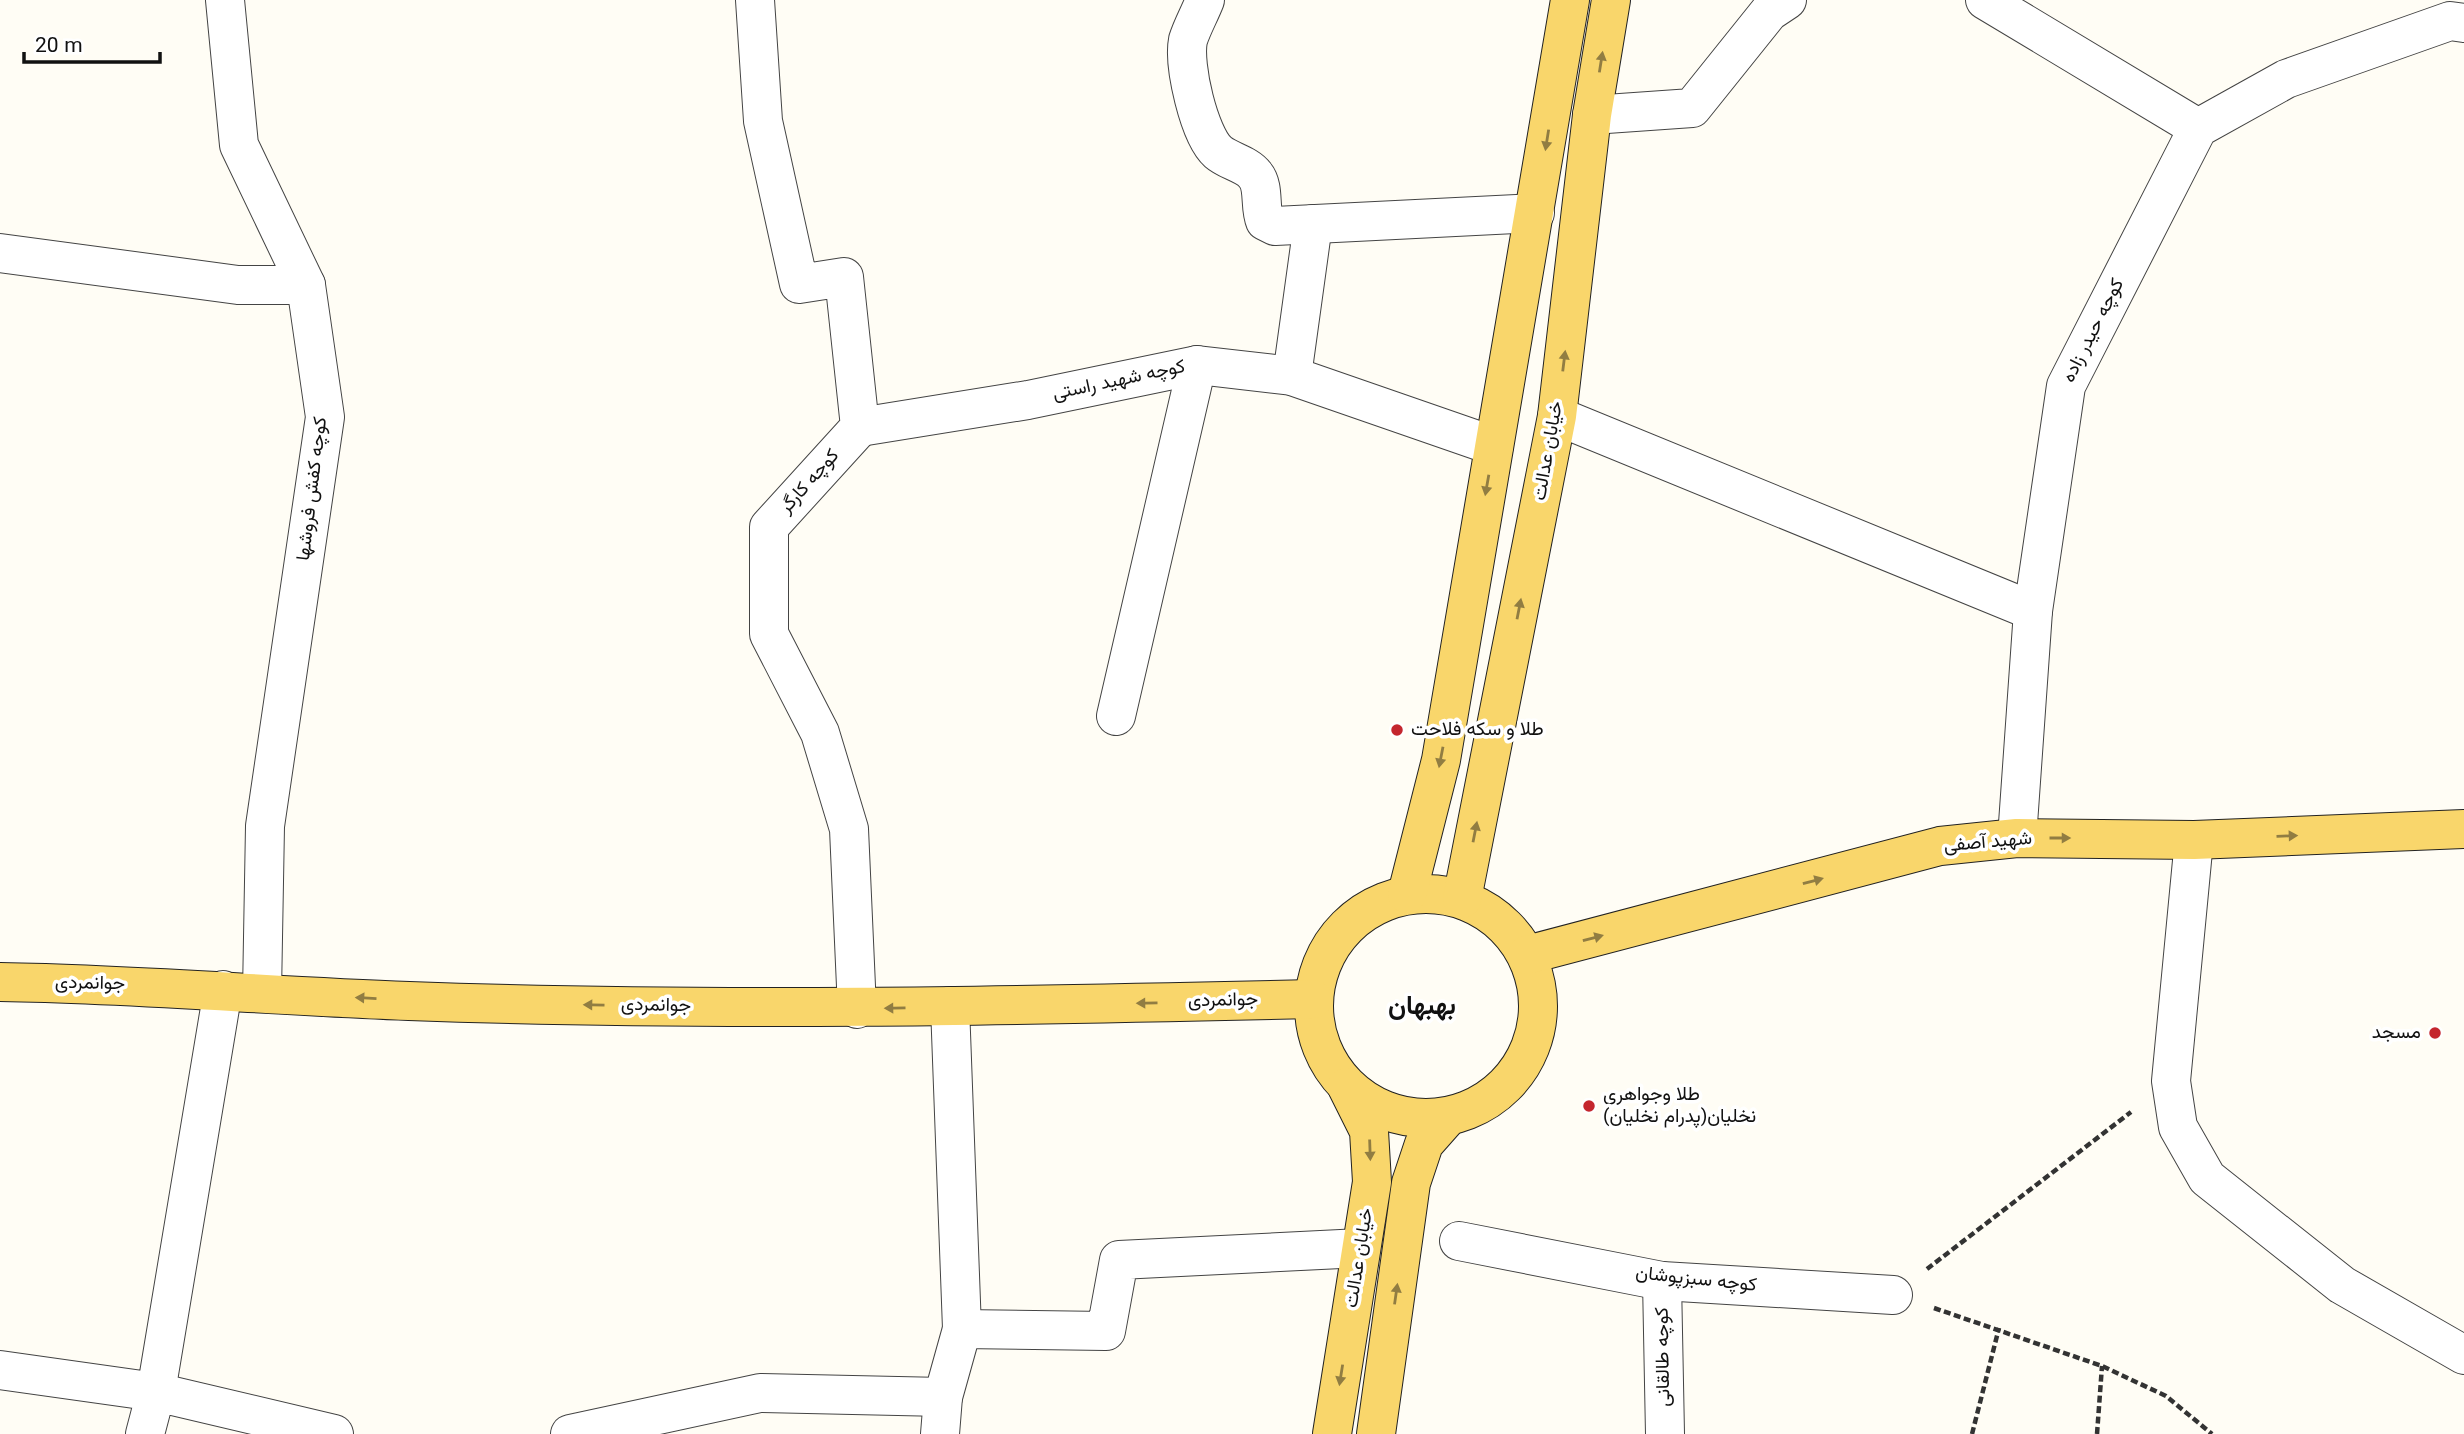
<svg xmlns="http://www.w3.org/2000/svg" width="2464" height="1434" font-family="Georgia,Vazirmatn,serif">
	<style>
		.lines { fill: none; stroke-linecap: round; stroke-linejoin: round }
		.minor-casing { stroke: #444; stroke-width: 40 }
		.major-casing { stroke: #222; stroke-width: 40 }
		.path { stroke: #333; stroke-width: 4.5; stroke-dasharray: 7 3.5; stroke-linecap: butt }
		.minor { stroke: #fff; stroke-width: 38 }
		.major { stroke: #f9d66b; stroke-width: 38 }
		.oneway { fill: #917d42 }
		.poi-dot { fill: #c4262e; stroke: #fff; stroke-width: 2.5 }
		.labels { text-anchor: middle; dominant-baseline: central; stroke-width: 7; stroke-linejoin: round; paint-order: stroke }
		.street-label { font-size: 19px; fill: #111; stroke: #fff }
		.poi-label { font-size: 19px; fill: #111; stroke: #fff; text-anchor: start }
		.district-label { font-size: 26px; font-weight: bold; fill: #111; stroke: #fff }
	</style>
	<rect width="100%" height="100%" fill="#fffdf5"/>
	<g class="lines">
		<g class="minor-casing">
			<g id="minor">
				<path d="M225,0l14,145 67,140 19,132 -60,409 -3,167"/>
				<path d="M755,0l8,121 36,163 45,-7 16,150 -91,100v107l51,99 29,96 8,180"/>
				<path d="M1205,0c-5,13 -13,27 -17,40 -5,25 11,95 30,112 10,9 29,12 37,23 10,12 4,32 10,46l10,5 260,-13"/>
				<path d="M1985,0l213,128"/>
				<path d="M1592,115l100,-7 77,-96 18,-12"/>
				<path d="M0,253l238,32h68"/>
				<path d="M1292,376l21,-152"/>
				<path d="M1557,416l476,195"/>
				<path d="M860,427l168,-27 169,-35 95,11 202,70"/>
				<path d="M1116,716l81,-351"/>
				<path d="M2017,838l16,-227 33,-225 132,-258 88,-49 164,-58 14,2"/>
				<path d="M2194,840l-23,241 7,46 29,51 135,107 122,70"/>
				<path d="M950,1006l12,323"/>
				<path d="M1459,1241l203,40 231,14"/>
				<path d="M1662,1281l3,153"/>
				<path d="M0,1370l156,22 67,-402"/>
				<path d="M145,1434l11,-42 178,42"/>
				<path d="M570,1434l190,-41 183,4 19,-68 144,2 13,-71 242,-12"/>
				<path d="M940,1434l3,-37"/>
			</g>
		</g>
		<g class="major-casing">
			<g id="major">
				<circle cx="1426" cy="1006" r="112"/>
				<path d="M1407,894l34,-134 129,-760"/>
				<path d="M1462,899l95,-483 35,-301 19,-115"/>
				<path d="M1527,955l413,-109 77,-8 177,2 270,-11"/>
				<path d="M0,982c137,2 272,14 409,19 301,11 602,5 904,-2"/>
				<path d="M1332,1434l40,-252 -3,-51 -22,-44"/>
				<path d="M1376,1434l35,-251 13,-39 23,-26"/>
			</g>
		</g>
		<g class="path">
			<path d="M1927,1269l204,-157"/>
			<path d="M1934,1308l168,58 64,30 46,38"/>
			<path d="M1972,1434l27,-106"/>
			<path d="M2097,1434l5,-68"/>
		</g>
		<use href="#minor" class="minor"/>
		<use href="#major" class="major"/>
	</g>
	<defs><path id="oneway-solid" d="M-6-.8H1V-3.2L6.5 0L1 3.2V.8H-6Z" transform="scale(1.75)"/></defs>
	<g class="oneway">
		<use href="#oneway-solid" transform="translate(1601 62) rotate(-81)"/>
		<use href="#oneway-solid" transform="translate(1547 140) rotate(99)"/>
		<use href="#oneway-solid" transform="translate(1564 361) rotate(-83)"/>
		<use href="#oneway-solid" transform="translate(1487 485) rotate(100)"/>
		<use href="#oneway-solid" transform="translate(1519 609) rotate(-79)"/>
		<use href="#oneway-solid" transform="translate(1441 757) rotate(101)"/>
		<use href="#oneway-solid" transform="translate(1475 832) rotate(-79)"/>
		<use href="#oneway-solid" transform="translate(2287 836) rotate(-2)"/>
		<use href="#oneway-solid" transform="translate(2060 838)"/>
		<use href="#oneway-solid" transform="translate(1813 881) rotate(-15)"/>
		<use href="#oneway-solid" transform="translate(1593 938) rotate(-15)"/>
		<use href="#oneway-solid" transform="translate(366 998) rotate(-177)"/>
		<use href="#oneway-solid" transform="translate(1147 1003) rotate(179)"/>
		<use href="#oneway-solid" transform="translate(594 1005) rotate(-179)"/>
		<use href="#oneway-solid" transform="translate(895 1008) rotate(179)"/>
		<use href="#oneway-solid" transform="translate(1370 1150) rotate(88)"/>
		<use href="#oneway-solid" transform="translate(1396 1294) rotate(-82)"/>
		<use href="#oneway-solid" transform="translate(1341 1375) rotate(99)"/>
	</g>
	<g class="poi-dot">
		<circle cx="1397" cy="730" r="7"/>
		<circle cx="2435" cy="1033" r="7"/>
		<circle cx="1589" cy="1106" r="7"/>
	</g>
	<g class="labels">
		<g class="street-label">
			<text transform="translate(2094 331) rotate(-63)">کوچه حیدر زاده</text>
			<text transform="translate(1119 381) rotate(-12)">کوچه شهید راستی</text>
			<text transform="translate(1549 451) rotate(-80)">خیابان عدالت</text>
			<text transform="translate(810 482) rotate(-48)">کوچه کارگر</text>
			<text transform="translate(313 489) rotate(-83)">کوچه کفش فروشها</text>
			<text transform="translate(1988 843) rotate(-5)">شهید آصفی</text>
			<text transform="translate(90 984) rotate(1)">جوانمردی</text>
			<text transform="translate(1223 1001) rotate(-1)">جوانمردی</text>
			<text transform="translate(656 1006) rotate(1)">جوانمردی</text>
			<text transform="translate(1360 1258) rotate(-81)">خیابان عدالت</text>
			<text transform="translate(1696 1280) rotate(6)">کوچه سبزپوشان</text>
			<text transform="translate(1664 1357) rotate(-91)">کوچه طالقانی</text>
		</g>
		<g class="poi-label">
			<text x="1411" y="730">طلا و سکه فلاحت</text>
			<text x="2421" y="1033" text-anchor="end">مسجد</text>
			<text x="1603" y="1095">طلا وجواهری<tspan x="1603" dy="22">نخلیان(پدرام نخلیان)</tspan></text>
		</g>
		<g class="district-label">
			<text x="1422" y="1007">بهبهان</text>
		</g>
	</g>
	<path d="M24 52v10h136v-10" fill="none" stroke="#111111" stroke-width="3.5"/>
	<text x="35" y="52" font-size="21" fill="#111111" stroke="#ffffff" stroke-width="5" paint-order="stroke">20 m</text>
</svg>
